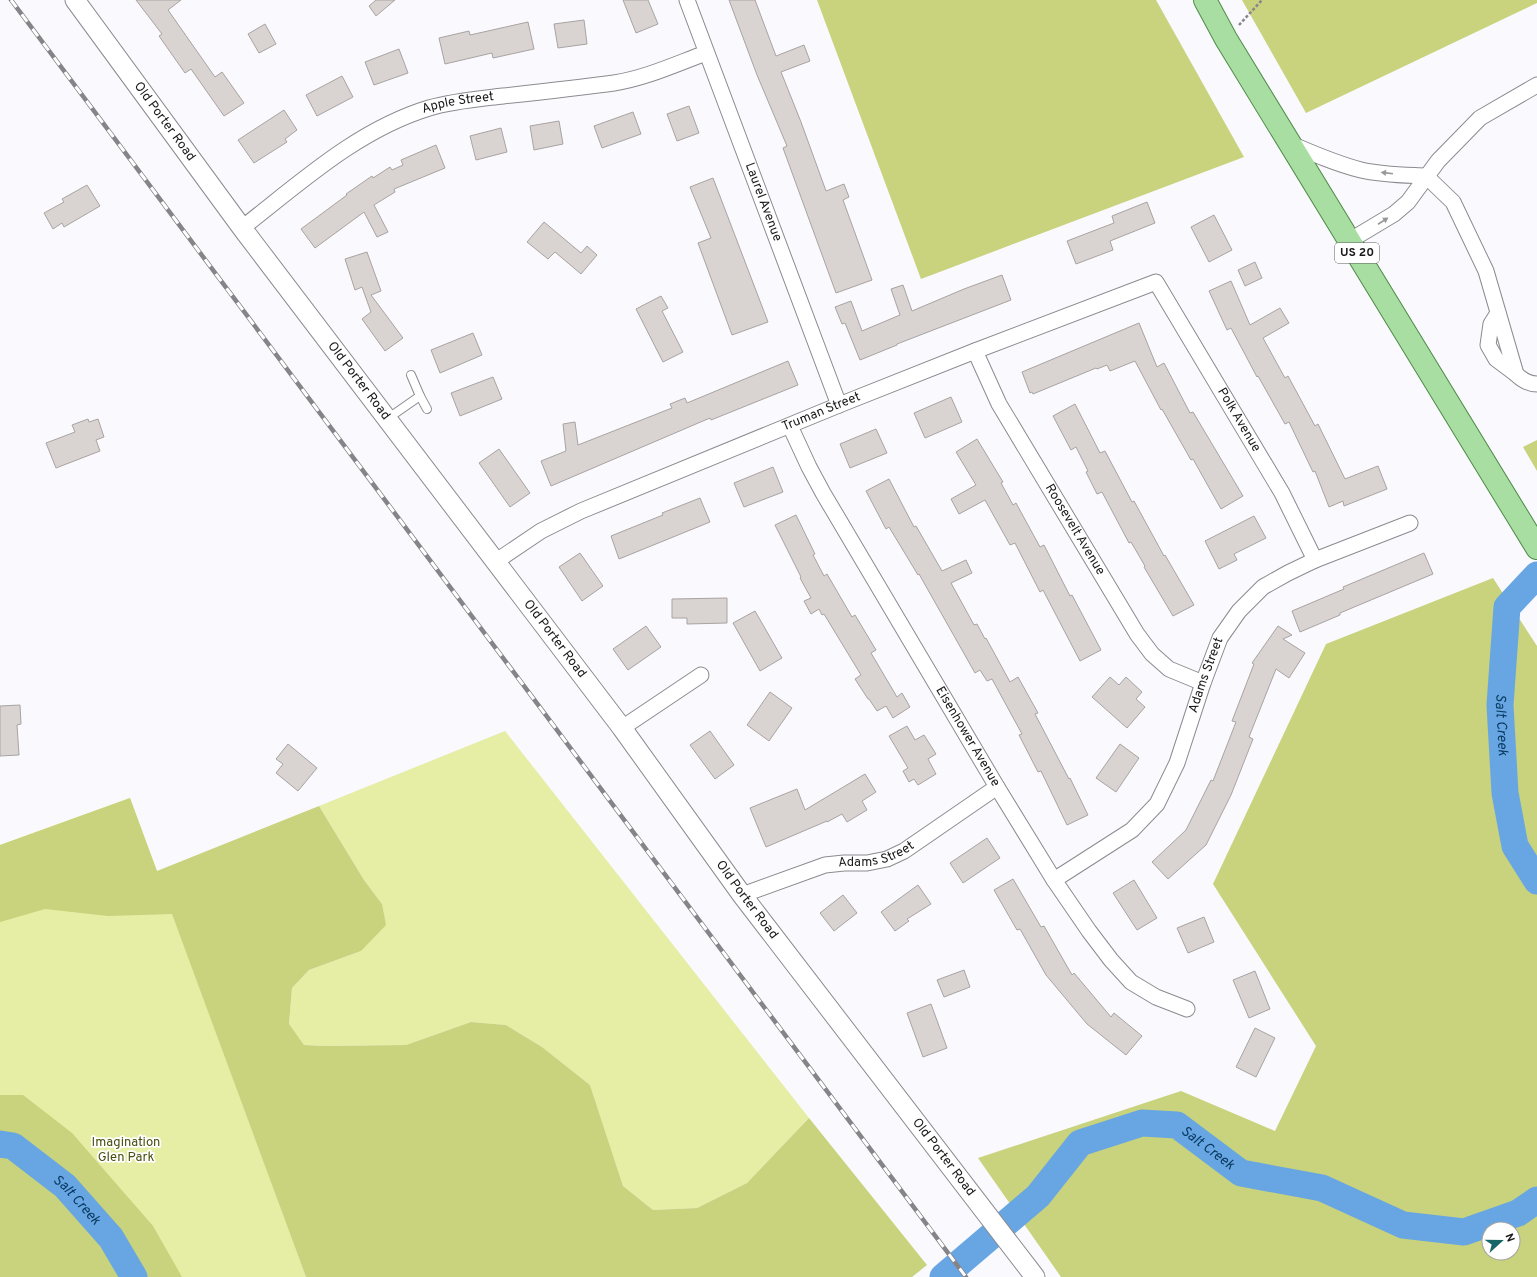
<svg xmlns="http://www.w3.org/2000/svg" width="1537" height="1277" font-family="Overpass,sans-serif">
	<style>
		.green { fill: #e6eda4 }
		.forest { fill: #c9d27c; fill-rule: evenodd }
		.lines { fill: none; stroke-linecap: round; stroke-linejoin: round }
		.river { stroke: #67a6e2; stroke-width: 27 }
		.building { fill: #d9d3d1; stroke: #a9a3a2 }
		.service-casing { stroke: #8b8b90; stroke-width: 10 }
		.minor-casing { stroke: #8b8b90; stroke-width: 17 }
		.tertiary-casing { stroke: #8b8b90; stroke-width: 21 }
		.primary-casing { stroke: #508b49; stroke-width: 24 }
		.path { stroke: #87878a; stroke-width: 2.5; stroke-dasharray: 3 2; stroke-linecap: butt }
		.service { stroke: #fff; stroke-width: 8 }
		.minor { stroke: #fff; stroke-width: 15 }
		.tertiary { stroke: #fff; stroke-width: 19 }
		.primary { stroke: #a8dea1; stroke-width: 22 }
		.rail-casing { stroke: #858588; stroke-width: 4.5 }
		.rail { stroke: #fff; stroke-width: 3; stroke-dasharray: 9; stroke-linecap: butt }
		.oneway { fill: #989898 }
		.labels { text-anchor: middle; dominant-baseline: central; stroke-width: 3.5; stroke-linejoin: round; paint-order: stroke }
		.shield { fill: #fff; stroke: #5e5e5f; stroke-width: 1 }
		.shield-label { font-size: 12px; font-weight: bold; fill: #19191a }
		.street-label { font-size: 13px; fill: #19191a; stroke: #fff }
		.park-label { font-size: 13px; fill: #4a4e0e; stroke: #fff }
		.water-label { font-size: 14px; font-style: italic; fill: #093960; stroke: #fff }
	</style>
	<rect width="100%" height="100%" fill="#f9f9fe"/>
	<g class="green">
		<path d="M505,731l304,387 -62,65 -50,25 -44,2 -30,-24 -33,-101 -48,-38 -36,-22 -35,-3 -65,23 -80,1 -22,-1 -15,-20 3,-37 17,-18 52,-19 21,-47 -18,-24 -45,-74z"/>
		<path d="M130,798l176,479h-306v-432z"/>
	</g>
	<g class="forest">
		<path d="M817,0h339l88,157 -323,122z"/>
		<path d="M1242,0h295v3l-231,110z"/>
		<path d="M1537,440v31l-14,-24z"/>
		<path d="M1493,578l44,68v631h-476l-83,-119 203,-67 94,40 41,-85 -103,-162 113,-240zM1489,1229h24v24h-24z"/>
		<path d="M130,798l27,73 162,-65 45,74 18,24 4,21 -25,26 -52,19 -17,18 -3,36 15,21 22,1 80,-1 65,-23 35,3 36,22 48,38 33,101 30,24 44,-2 50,-25 62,-65 118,147 -15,12h-606l-134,-363 -64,2 -63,-7 -45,13v-77z"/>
		<path d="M0,1095h23l49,38 81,93 29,51h-182z"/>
	</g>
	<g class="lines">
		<g class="river">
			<path id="s1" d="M1537,575l-30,32 -7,98 5,88 10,53 22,35"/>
			<path id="s2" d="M0,1144l13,2 52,40 46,52 23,39"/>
			<path id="s3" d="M943,1277l95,-81 42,-53 62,-20 35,2 64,48 81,15 81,37 61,7 54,-19 19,-13"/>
		</g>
	</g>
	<g class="building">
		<path d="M136,0h45l-13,10 47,67 7,-5 22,31 -20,13 -33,-47 -6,4 -26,-37 3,-2z"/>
		<path d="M376,0h19l-19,16 -7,-10z"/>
		<path d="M623,0h25l10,24 -22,9z"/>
		<path d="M729,0h26l21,56 28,-11 6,16 -29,11 20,50 25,69 18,-7 5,13 -6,3 29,80 -36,13 -53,-145 4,-2 -30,-71z"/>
		<path d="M584,20l3,24 -29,4 -4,-24z"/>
		<path d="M528,22l6,27 -41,9 -1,-5 -47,11 -6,-26 30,-7 1,4z"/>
		<path d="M265,24l11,20 -17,9 -11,-19z"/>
		<path d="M399,49l9,24 -34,12 -9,-23z"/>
		<path d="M342,76l11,21 -36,19 -11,-21z"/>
		<path d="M689,106l10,27 -22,8 -10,-27z"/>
		<path d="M284,110l13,20 -12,9 2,3 -33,21 -16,-23z"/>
		<path d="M633,112l8,22 -39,14 -8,-22z"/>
		<path d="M559,121l4,23 -29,6 -4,-24z"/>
		<path d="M501,128l6,24 -31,8 -6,-24z"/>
		<path d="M436,145l9,23 -51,21 1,3 -21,13 14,27 -11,5 -13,-25 -49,36 -14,-19 46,-34 -1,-1 26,-18 1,2 17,-11 2,3 11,-5 -2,-5z"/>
		<path d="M713,178l55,144 -36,13 -34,-92 13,-5 -21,-51z"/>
		<path d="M87,185l13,21 -36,21 -2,-4 -9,6 -9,-16 20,-11 -2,-3z"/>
		<path d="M1147,202l8,21 -45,18 3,9 -37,14 -9,-23 47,-18 -2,-7z"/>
		<path d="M1214,215l18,35 -23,12 -18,-35z"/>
		<path d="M544,222l37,31 6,-7 10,9 -16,19 -26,-22 -7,7 -21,-17z"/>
		<path d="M367,252l14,39 -10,4 32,43 -18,13 -23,-32 9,-7 -9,-25 -7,3 -10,-31z"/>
		<path d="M1255,262l7,16 -17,8 -7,-16z"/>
		<path d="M1002,275l9,25 -114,44v1l-37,15 -15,-37 -3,1 -7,-17 16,-6 11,30 38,-16 -9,-26 12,-4 9,26 52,-22z"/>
		<path d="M1231,281l19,44 30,-17 9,15 -26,15 22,40 3,-2 27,50 3,-2 27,55 33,-13 9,23 -43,17 -1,-5 -14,6 -14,-36 -2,1 -24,-50 -4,2 -27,-48 -1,1 -26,-49 -4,2 -18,-39z"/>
		<path d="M661,296l7,12 -6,3 21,41 -20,10 -27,-53z"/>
		<path d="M1139,323l18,44 7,-4 26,50 3,-1 50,84 -22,13 -28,-50 -2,1 -29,-51 -1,1 -26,-49 -25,10 -3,-6 -10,4 -1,-1 -63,26 -1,-2 -2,1 -8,-21z"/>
		<path d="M473,333l9,22 -42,18 -9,-23z"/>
		<path d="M788,361l10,24 -87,35 -1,-2 -159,68 -10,-25 25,-10 -3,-27 12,-2 3,23 94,-37 -2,-4 15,-6 2,5z"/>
		<path d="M493,377l9,22 -42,17 -9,-23z"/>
		<path d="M951,397l11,25 -37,16 -11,-25z"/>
		<path d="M1075,404l25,49 5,-2 27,51 2,-1 30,55 1,-1 29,50 -21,11 -29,-49 1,-1 -14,-24 -2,1 -27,-51 -5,2 -11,-22 2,-1 -12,-24 -5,3 -18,-34z"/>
		<path d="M88,419l1,3 9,-3 6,18 -8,3 4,11 -44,17 -10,-25 29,-11 -3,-7z"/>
		<path d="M876,429l11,24 -37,15 -10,-24z"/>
		<path d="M977,439l26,43 -2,1 12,22 3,-2 24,44 4,-2 26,51 2,-1 29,55 -21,11 -37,-71 -3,2 -25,-49 -5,2 -25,-45 -26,14 -8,-15 25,-14 -20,-33z"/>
		<path d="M499,449l31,44 -20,14 -31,-44z"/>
		<path d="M773,467l10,25 -39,15 -10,-24z"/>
		<path d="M889,479l25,48 2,-1 26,45 24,-11 6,13 -21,10 23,42 3,-1 8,15 1,-1 24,44 8,-5 20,36 -3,1 34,65 1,-1 18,37 -21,10 -26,-54 -3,1 -19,-37 3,-1 -30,-55 -5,2 -7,-11 -5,3 -56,-99 -1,1 -29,-48 -3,2 -20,-38z"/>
		<path d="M700,498l10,24 -91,37 -8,-23 52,-21 -1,-2z"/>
		<path d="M796,515l19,39 -2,1 11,21 3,-2 25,43 3,-2 21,35 -5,3 26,44 5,-4 8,14 -17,11 -7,-12 -9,5 -8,-12h-1l-13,-20 6,-4 -37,-61 -2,1 -3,-6 -8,5 -7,-13 7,-3 -11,-20 1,-1 -26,-52z"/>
		<path d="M1254,516l12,22 -32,16 3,6 -18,9 -14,-28z"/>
		<path d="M580,553l23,33 -21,15 -23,-34z"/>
		<path d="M1424,553l9,21 -93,39v2l-40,17 -8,-21 52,-22 -1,-2z"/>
		<path d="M727,598v25l-40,1v-6h-15v-19z"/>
		<path d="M755,611l27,47 -22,13 -27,-48z"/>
		<path d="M646,626l15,21 -33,23 -15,-21z"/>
		<path d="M1278,626l14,9 -9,4 22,14 -16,25 -13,-9 -27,68 4,2 -22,56 -25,50 -38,34 -16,-17 34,-32 25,-50 2,1 23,-59 -4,-1 22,-57 -2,-1z"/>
		<path d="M1110,677l9,8 7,-8 16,15 -6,7 9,8 -18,21 -35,-31z"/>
		<path d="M770,692l22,16 -23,33 -22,-16z"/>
		<path d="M20,705l1,19 -4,1 2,30 -19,1v-50z"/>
		<path d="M907,726l8,14 9,-5 12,19 -8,5 8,15 -18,11 -4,-6 -5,3 -6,-11 5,-3 -19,-32z"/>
		<path d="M710,731l24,34 -19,14 -25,-34z"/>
		<path d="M288,744l29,24 -19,23 -22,-18 7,-9 -7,-5z"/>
		<path d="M1120,744l19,14 -23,34 -20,-14z"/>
		<path d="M865,774l11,18 -14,9 5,9 -20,12 -5,-8 -15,8v-1l-61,26 -16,-39 47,-19 8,21z"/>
		<path d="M987,838l13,20 -37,25 -13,-20z"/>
		<path d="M1013,879l28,48 3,-1 28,49 2,-2 37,44 3,-4 28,23 -16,19 -39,-31 -41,-49 -26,-46 -3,1 -23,-40z"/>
		<path d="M1134,880l23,38 -20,12 -24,-37z"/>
		<path d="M918,885l13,19 -24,15 2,2 -14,10 -14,-19z"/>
		<path d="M843,895l14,18 -23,18 -14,-18z"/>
		<path d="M1204,917l10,25 -26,11 -11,-25z"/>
		<path d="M964,970l6,17 -26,10 -7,-17z"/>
		<path d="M1255,971l15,38 -21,9 -16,-38z"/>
		<path d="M931,1004l16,44 -24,9 -16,-44z"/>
		<path d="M1255,1028l20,10 -19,39 -20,-10z"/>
	</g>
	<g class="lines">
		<g class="service-casing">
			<g id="service">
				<path d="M420,396l7,13"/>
				<path d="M387,419l33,-23 -9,-21"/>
			</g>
		</g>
		<g class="minor-casing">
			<g id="minor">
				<path id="s4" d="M687,0l152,405"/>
				<path d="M1291,144c23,10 46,20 70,26 21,5 44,5 65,6l27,26 33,69 30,103c6,6 12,10 21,10"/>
				<path id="s5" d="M242,228c58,-45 115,-98 187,-120 24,-7 49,-9 74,-12 37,-4 74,-8 111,-13 32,-5 62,-19 92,-30"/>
				<path d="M1349,241l45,-27 14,-12 30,-41 42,-43 57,-33"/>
				<path d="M1498,313l-7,11 -3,21 8,14 20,15"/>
				<path id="s6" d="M975,351l24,53 138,230 15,20 17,15 34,14"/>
				<path id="s7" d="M790,426l19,41 14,26 174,294 57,93 35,51 22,29 20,22 25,15 31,12"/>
				<path id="s8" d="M495,562l46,-31 40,-20 258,-106 136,-54 181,-69 126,211 33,67"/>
				<path d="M622,728l79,-53"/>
				<path id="s9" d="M1054,880l78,-50 25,-26 20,-41 26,-80 17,-45 19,-27 24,-24 25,-14 27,-13 95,-37"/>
				<path id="s10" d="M742,895l83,-30 19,-2h23l20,-4 17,-8 93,-64"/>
			</g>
		</g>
		<g class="tertiary-casing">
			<g id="tertiary">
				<path id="s11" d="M75,0l167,228 380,500 120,167 293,382"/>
			</g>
		</g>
		<g class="primary-casing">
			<path id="primary" d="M1205,0l21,39 311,509"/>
		</g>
		<path class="path" d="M1239,25l23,-25"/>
		<use href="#service" class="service"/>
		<use href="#minor" class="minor"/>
		<use href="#tertiary" class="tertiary"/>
		<use href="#primary" class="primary"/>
		<g class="rail-casing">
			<path id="rail" d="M11,0l955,1277"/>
		</g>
		<use href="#rail" class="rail"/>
	</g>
	<defs><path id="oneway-solid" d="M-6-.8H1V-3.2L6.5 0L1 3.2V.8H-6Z"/></defs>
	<g class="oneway">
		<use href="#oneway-solid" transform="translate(1387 173) rotate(-173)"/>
		<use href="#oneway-solid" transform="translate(1383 221) rotate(-33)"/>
	</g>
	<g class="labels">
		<rect class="shield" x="1335" y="243" width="44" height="20" rx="3"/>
		<g class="shield-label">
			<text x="1357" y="253">US 20</text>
		</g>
		<g class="street-label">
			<text stroke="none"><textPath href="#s5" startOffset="253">Apple Street</textPath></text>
			<text stroke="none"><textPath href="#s11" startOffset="151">Old Porter Road</textPath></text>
			<text stroke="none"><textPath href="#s4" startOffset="216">Laurel Avenue</textPath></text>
			<text stroke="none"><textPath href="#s11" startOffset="475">Old Porter Road</textPath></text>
			<text stroke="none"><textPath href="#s8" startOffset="360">Truman Street</textPath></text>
			<text stroke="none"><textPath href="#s8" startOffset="880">Polk Avenue</textPath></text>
			<text stroke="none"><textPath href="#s6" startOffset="205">Roosevelt Avenue</textPath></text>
			<text stroke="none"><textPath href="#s11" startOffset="799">Old Porter Road</textPath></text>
			<text stroke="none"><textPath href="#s9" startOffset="267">Adams Street</textPath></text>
			<text stroke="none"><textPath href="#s7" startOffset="358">Eisenhower Avenue</textPath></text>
			<text stroke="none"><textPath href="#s10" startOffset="141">Adams Street</textPath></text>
			<text stroke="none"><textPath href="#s11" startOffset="1123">Old Porter Road</textPath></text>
			<text stroke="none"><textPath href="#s11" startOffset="1447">Old Porter Road</textPath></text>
		</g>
		<g class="park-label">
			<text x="126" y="1143">Imagination<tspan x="126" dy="15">Glen Park</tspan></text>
		</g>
		<g class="water-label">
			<text stroke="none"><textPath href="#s1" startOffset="162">Salt Creek</textPath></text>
			<text stroke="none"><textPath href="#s3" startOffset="331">Salt Creek</textPath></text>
			<text stroke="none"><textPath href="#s2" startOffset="97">Salt Creek</textPath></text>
		</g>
	</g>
	<g transform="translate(1501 1241) rotate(69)"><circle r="19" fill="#ffffff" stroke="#a3a3a3"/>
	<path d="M0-3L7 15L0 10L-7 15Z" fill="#176668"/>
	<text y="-6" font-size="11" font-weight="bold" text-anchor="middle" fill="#19191a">N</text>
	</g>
</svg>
